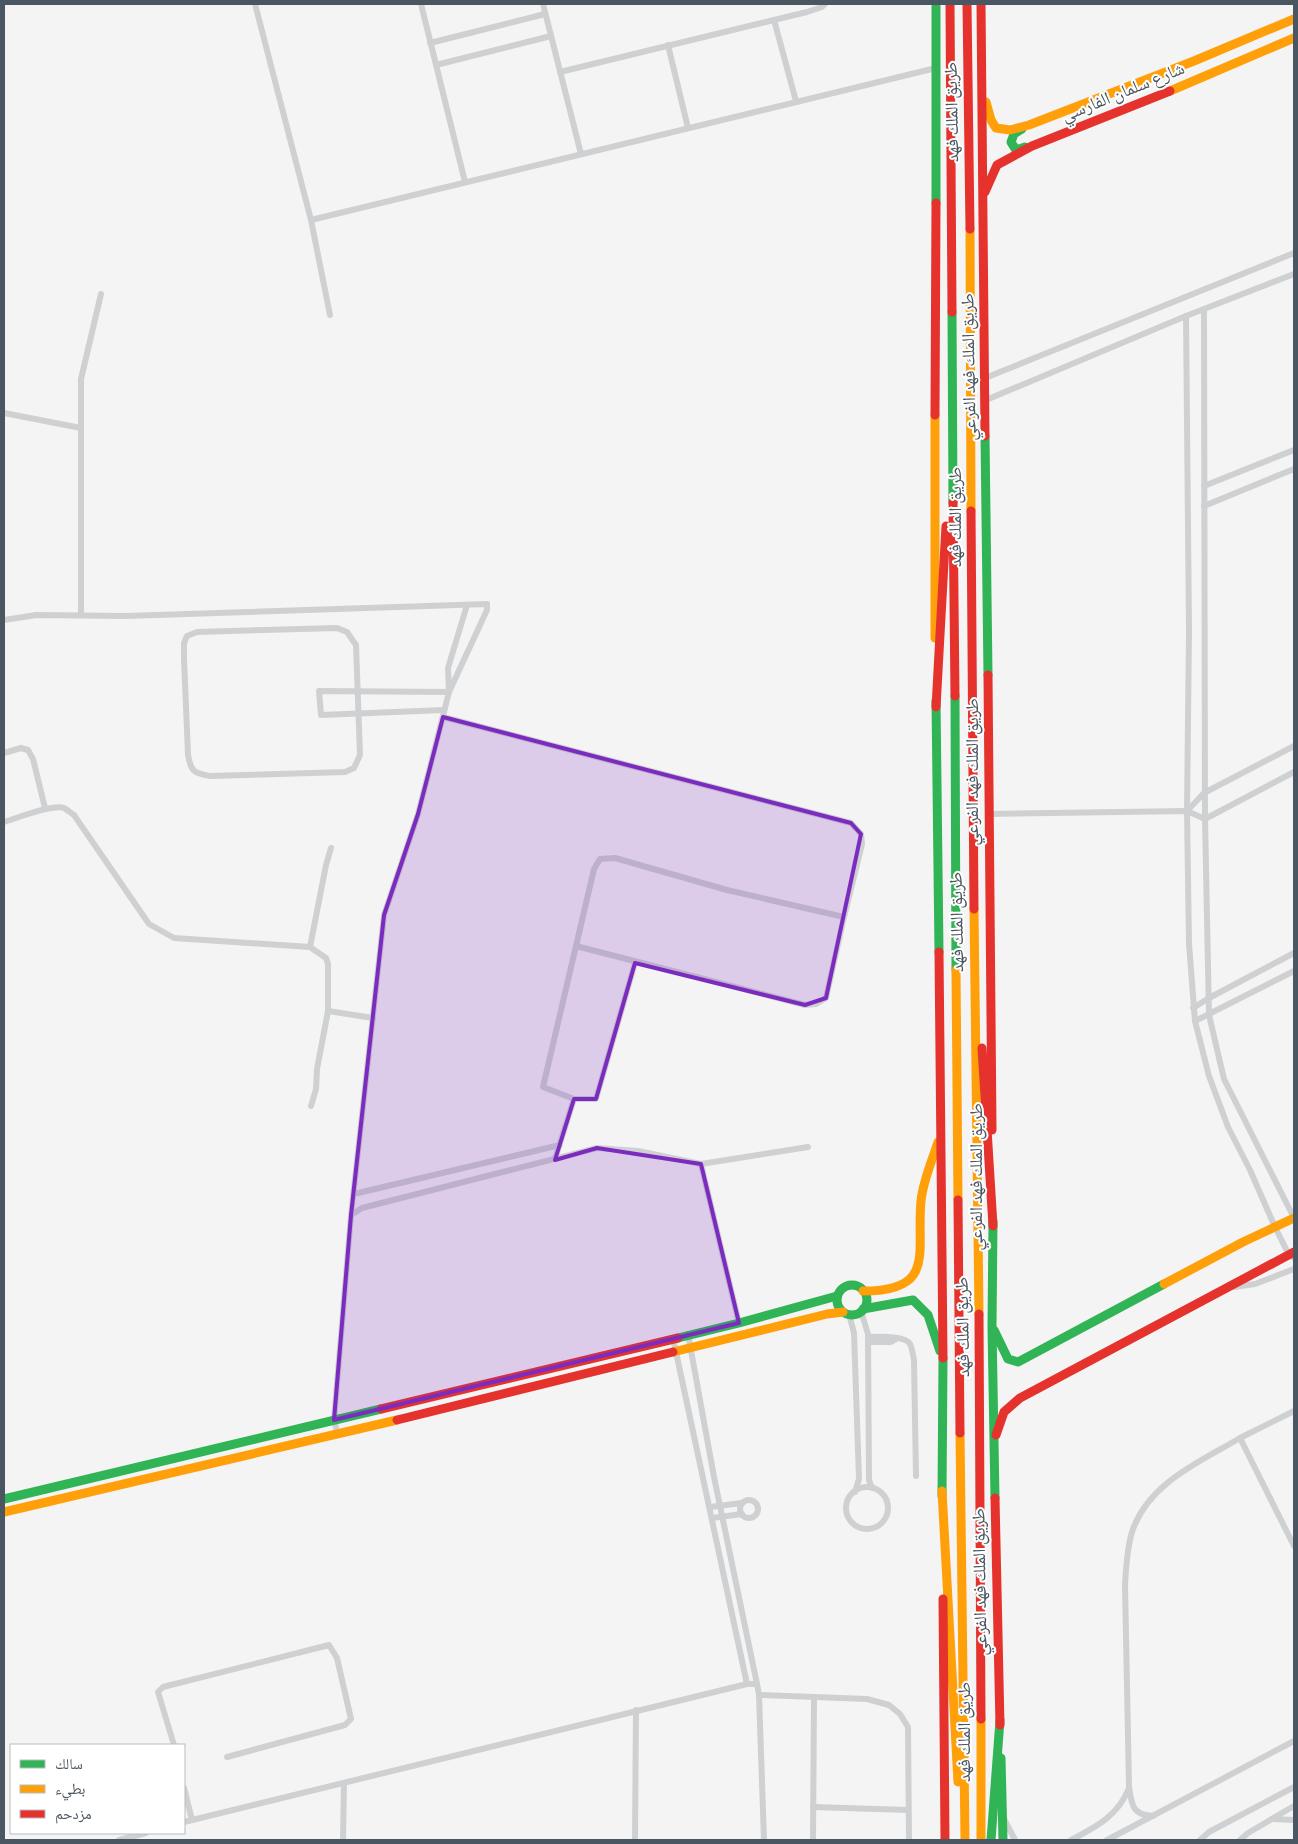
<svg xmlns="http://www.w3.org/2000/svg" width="1298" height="1844" font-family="'Source Sans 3','Noto Naskh Arabic',sans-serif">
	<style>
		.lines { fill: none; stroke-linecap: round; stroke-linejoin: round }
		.street { stroke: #ced0d2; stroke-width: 6 }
		.fast { stroke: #30b455; stroke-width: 9 }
		.slow { stroke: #ff9f0a; stroke-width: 9 }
		.jam { stroke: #e5322d; stroke-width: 9 }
		.marked { fill: #7b2cbf; fill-opacity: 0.2; stroke: #7b2cbf; stroke-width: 4; stroke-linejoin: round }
		.labels { text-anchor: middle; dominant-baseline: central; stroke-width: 4; stroke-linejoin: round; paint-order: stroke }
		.street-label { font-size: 18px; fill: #4a5661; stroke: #fff }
	</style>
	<rect width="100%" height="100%" fill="#f4f4f4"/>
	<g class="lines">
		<g class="street">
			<path d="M255,4l56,216 625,-152"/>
			<path d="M421,4l44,178"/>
			<path d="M543,4l38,150"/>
			<path d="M774,20l22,81"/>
			<path d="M430,43l115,-29"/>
			<path d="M668,45l20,83"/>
			<path d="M436,65l115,-29"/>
			<path d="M560,72l247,-60 15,-5 3,-3"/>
			<path d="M311,220l19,95"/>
			<path d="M1204,310l1,509 4,196 15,64 70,139"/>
			<path d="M1186,316l3,315 -2,180 2,133 6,77 14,55 19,51 22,43 25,57 14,28 5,3"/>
			<path d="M985,378l309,-125"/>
			<path d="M986,400l200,-84 108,-42"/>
			<path d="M4,413l77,15"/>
			<path d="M1204,486l90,-36"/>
			<path d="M1204,506l90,-37"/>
			<path d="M81,615v-236l20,-85"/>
			<path d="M4,620l32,-5 90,1 361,-12v6l-38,82 -31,122 -34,101 -33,300"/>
			<path d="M337,628l10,4 9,13 4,110 -6,13 -9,4 -135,4c-16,-3 -19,-4 -22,-21l-4,-97v-15l3,-7 10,-4z"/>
			<path d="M444,710l-123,5 -2,-24 130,1 -1,-24 19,-63"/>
			<path d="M443,717l408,106 10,11 1,10 -18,73 -18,81 -10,6 -11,1 -229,-59 -33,141 31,12 -19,60"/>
			<path d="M4,753l17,-5 7,2 5,9 12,49"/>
			<path d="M1187,811l17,-18 90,-47"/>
			<path d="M988,814l199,-3 18,8 89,-47"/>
			<path d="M4,822c13,-4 48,-18 60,-14 4,2 7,5 10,7l75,109 25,14 136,9 16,11 2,6v47l-11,58 -1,20 -5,17"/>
			<path d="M576,946l18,-77 6,-10 15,-1 112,32 117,27"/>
			<path d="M310,947l16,-82 5,-17"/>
			<path d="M1193,1008l16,-10 85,-45"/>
			<path d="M328,1011l45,7"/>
			<path d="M1195,1021l99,-50"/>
			<path d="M574,1099h22l39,-136"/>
			<path d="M701,1164l107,-17"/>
			<path d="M354,1194l206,-49"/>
			<path d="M1234,1287l21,-3 39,-15"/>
			<path d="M861,1311l7,23 1,146 3,8"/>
			<path d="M849,1314l5,19 5,146 -4,13"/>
			<path d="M688,1334l26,143 43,207"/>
			<path d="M868,1337c9,0 37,-2 42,7 2,4 3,11 4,16l2,116"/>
			<path d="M673,1338l74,346"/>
			<path d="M868,1342h23l5,-3"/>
			<path d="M338,1435l-4,-15 17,-205 11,-7 235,-60 41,3 63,13 38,159"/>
			<path d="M1240,1438l54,-27"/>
			<circle cx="867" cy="1508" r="21"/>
			<circle cx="749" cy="1509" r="9"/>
			<path d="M710,1507l32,-4"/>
			<path d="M712,1518l30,-4"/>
			<path d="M759,1695l5,145"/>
			<path d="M174,1745l-16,-53 5,-5 166,-42 8,13 14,61 -6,6 -118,32"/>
			<path d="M184,1788l8,32"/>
			<path d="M813,1807l95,3"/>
			<path d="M1153,1816c-21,-1 -21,-11 -24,-29l-4,-202c1,-18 2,-37 7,-53 16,-49 68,-70 108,-94l54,108"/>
			<path d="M1004,1819l11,21"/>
			<path d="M1272,1819l22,1"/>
			<path d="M184,1822l563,-138h10l2,11 108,4 22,6 11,9 8,13 1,113"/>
			<path d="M119,1840l27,-7"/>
			<path d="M343,1840l1,-57"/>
			<path d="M635,1840l1,-130"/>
			<path d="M813,1840l1,-142"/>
			<path d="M1071,1840c25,-13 47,-24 58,-52"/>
			<path d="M1107,1840l187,-99"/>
			<path d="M1200,1840l9,-8 85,-45"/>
			<path d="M1240,1840l8,-7 46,-27"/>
		</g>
		<g class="fast">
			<path d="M1022,129l-8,5 -3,8 5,8 9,-3"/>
			<path d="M936,203v-199"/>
			<path d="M952,312l1,190"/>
			<path d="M985,436l3,239"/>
			<path d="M955,696l1,274"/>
			<path d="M936,701l3,251"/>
			<path d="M993,1221l-1,106 3,171"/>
			<circle cx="852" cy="1300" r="15"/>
			<path d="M863,1309l50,-9 15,15 12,36"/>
			<path d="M994,1330l14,29 10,3 146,-78"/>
			<path d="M678,1338l61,-15 98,-27"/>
			<path d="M942,1496l1,-138"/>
			<path d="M4,1499l377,-90"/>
			<path d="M1001,1758l2,82"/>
			<path d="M991,1840l9,-120"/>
		</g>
		<g class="slow">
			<path d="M1170,91l124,-53"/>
			<path d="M986,102l5,18 5,8 14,2 19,-5 165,-64 100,-42"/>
			<path d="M970,229l1,282"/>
			<path d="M935,638v-223"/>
			<path d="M974,909l5,405"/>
			<path d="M956,970l2,230"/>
			<path d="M1164,1284l79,-42 51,-24"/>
			<path d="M863,1291c74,0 53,-39 58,-90 2,-20 11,-40 17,-59"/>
			<path d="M673,1352l154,-38 16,-2"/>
			<path d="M960,1433l5,407"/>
			<path d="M942,1491l16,291"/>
			<path d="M4,1512l393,-92"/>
			<path d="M981,1719v121"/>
		</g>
		<g class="jam">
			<path d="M950,4l2,308"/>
			<path d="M967,4l3,225"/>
			<path d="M981,4l4,432"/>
			<path d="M985,192l12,-27 35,-19 138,-55"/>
			<path d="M935,415l1,-212"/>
			<path d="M953,502l2,194"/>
			<path d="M971,511l3,398"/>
			<path d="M988,675l4,455"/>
			<path d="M936,707l10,-181"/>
			<path d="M939,952l4,406"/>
			<path d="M982,1048l11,178"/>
			<path d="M958,1200l2,233"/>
			<path d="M979,1314l2,405"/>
			<path d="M381,1409l297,-71"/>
			<path d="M397,1420l276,-68"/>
			<path d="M996,1435l8,-23 16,-14 274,-146"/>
			<path d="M995,1498l5,227"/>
			<path d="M943,1599l2,241"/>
		</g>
	</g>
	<path class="marked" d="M443,717l408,106 10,11 -35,164 -21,7 -170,-42 -39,136h-22l-19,61 42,-12 104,16 38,159 -405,97 17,-205 33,-300 34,-101z"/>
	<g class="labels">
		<g class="street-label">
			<text transform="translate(1123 92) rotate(-22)">شارع سلمان الفارسي</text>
			<text transform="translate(952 112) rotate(-91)">طريق الملك فهد</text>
			<text transform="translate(969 367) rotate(-91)">طريق الملك فهد الفرعي</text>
			<text transform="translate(955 517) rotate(-90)">طريق الملك فهد</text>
			<text transform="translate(972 772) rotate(-90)">طريق الملك فهد الفرعي</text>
			<text transform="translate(957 922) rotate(-91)">طريق الملك فهد</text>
			<text transform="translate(976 1177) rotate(-90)">طريق الملك فهد الفرعي</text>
			<text transform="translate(963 1327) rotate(-91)">طريق الملك فهد</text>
			<text transform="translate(980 1582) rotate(-91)">طريق الملك فهد الفرعي</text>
			<text transform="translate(964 1732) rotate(-90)">طريق الملك فهد</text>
		</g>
	</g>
	<rect width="1298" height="1844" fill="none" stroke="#4a5661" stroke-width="10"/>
	<rect x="10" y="1744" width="175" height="90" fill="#ffffff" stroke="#b7bbc0"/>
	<rect x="20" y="1760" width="25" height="8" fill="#30b455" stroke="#b7bbc0"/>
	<text x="55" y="1769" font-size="15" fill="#4a5661">سالك</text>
	<rect x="20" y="1785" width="25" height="8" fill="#ff9f0a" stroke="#b7bbc0"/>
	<text x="55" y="1794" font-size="15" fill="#4a5661">بطيء</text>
	<rect x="20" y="1810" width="25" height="8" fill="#e5322d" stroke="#b7bbc0"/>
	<text x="55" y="1819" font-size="15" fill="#4a5661">مزدحم</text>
</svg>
